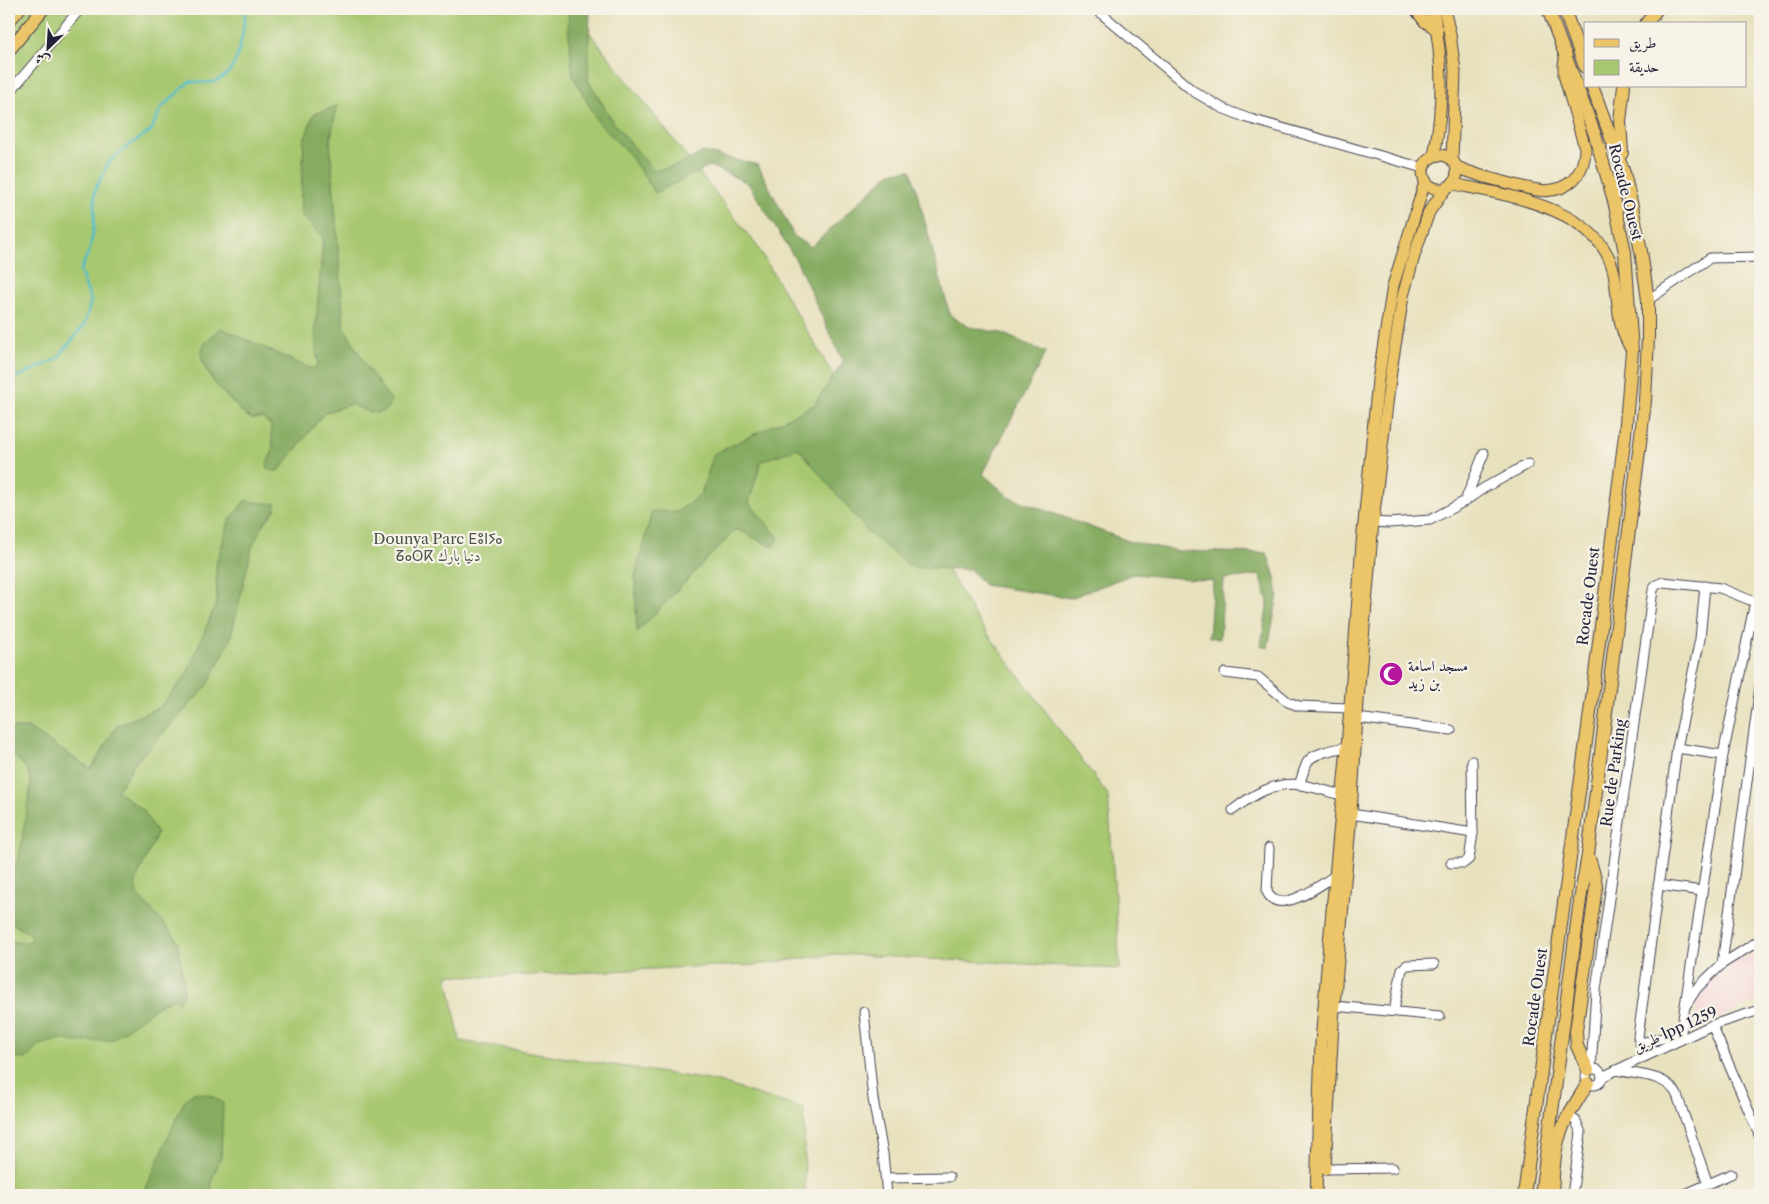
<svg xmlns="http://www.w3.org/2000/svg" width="1769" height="1204" font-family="'Libre Caslon Text',Amiri,'Noto Sans Tifinagh',serif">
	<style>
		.built { fill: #f6cfd6 }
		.green { fill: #a8c870; stroke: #657556 }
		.forest { fill: #86ac62; stroke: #54674e }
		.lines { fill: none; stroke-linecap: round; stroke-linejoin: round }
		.stream { stroke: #4ebcc7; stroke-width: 2.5 }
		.minor-casing { stroke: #403f4f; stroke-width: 11 }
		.major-casing { stroke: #403f4f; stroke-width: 13 }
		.highway-casing { stroke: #403f4f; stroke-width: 14 }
		.minor { stroke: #fff; stroke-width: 9 }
		.major { stroke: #ecc569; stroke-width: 11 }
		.highway { stroke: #ecc569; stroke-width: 12 }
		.labels { text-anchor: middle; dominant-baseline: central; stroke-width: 4.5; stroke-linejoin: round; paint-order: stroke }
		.street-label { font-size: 15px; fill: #22223b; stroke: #f7f3e8 }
		.park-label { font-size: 15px; fill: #4a544b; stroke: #f7f3e8 }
		.poi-label { font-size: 15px; fill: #22223b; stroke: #f7f3e8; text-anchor: start }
	</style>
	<rect width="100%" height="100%" fill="#f7f3e8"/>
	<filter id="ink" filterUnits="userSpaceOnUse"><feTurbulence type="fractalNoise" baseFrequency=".02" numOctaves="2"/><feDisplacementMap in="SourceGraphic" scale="10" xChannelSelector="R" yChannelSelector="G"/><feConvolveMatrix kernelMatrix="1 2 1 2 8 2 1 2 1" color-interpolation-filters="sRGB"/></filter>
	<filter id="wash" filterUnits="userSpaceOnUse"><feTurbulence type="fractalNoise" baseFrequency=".0096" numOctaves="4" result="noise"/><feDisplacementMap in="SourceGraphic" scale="20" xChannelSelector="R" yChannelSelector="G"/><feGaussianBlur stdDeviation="1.12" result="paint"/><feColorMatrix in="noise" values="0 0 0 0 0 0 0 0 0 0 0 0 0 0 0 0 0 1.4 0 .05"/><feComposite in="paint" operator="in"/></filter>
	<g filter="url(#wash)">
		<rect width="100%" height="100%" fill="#e8e1be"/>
		<path class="built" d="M1760,951v48l-60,28 -5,-9 10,-44z"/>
		<path class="green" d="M9,9h562l186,237 219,372 132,177 12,174 -284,-15 -82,11 -62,2 -202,10 -43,-2 13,66 255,40 89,28 1,86h-796z"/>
		<g class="forest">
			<path d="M569,9h21l-2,71 25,42 41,49 25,-6 24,-13 55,13 36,71 17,11 80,-75 20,-2 39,145 19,12 32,6 45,19 -63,122 26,23 122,45 47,9 89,2 8,24 3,18 -10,53 -7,-2 7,-45 -8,-26 -36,4 -4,60 -11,-2 4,-56 -80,-7 -62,24 -87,-13 -14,-16 -57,-1 -42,-33 -73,-87 -37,13 -12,42 30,35 -6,9 -37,-18 -99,103 -2,-56 17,-65 25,1 24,-18 13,-40 100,-49 29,-43 -46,-100 -49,-79 -38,-17 -55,27 -25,-38 -32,-33 -25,-46 -5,-52z"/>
			<path d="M337,106l-7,35 14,186 22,39 25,34c-8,22 -25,11 -40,4l-27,9 -42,54c-5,5 -8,5 -14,2l-1,-5 6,-14 -2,-25 -9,-7 -10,1 -7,-4c-13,-14 -54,-49 -41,-70 4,-6 11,-11 17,-17l90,41 7,-4 -3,-28 8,-99 -23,-25 4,-73 10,-26z"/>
			<path d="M245,501l31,3 -1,6 -13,16 -10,21 -22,93 -23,46 -73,78 -17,27 26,19 14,24 -18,39 -4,13 5,12 34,37 4,7 6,43 -1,9 -5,9 -4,-5 -15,7 -47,35 -36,2 -15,-3 -21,6 -14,14 -12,-1 -5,-4v-112h18l4,-2 -1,-6 -21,-12v-56l6,-2 4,-5 12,-76 -4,-14 -18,-19v-22h19l63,41 26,-43 44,-20 25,-30 31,-75 -1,-35 13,-45z"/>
			<path d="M195,1092l17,4 11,7 -2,53 -9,24 -1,15h-68l38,-87 5,-9z"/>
		</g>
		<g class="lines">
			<path class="stream" d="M9,379l15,-5 33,-15 27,-34 7,-24 -11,-30 10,-22 4,-24 1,-35 14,-28 23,-19 19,-12 10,-23 28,-26c8,-1 15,2 23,0 30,-7 30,-49 34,-73"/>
		</g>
	</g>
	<g filter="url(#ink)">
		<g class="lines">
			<g class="minor-casing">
				<g id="minor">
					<path d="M1096,9l97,82 29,17 25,10 176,50"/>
					<path d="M9,93l71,-84"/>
					<path d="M1648,300l62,-42 50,-1"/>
					<path d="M1465,501l19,-48"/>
					<path d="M1373,522l16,1 41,-3 35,-19 19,-13 44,-24"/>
					<path d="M1705,586l-5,53 -23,109 -39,289 2,6 33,-7 8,-4 42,-277 32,-153"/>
					<path d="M1225,673l33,4 30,25 11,4 50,2"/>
					<path d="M1357,718l94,12"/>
					<path d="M1677,748l46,7"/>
					<path d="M1299,785c3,-8 5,-17 9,-24 7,-9 29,-12 39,-14"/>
					<path d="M1233,810c19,-15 42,-29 68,-25 14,2 27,7 42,10"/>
					<path d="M1351,814l122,19"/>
					<path d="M1269,848l-2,44c11,25 54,-7 67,-16"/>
					<path d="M1451,863h13l5,-4 4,-26 -1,-72"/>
					<path d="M1658,885l44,6"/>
					<path d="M1722,964l38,-277"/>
					<path d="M1686,1005l11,-17 25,-24 38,-24"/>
					<path d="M1334,1006l106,10"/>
					<path d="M1394,1011l8,-42 5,-4 27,-1"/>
					<path d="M864,1012l9,87 10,55 4,41"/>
					<path d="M1712,1025l48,112"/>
					<circle cx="1594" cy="1077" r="8"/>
					<path d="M1591,1069l5,-79 57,-400 3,-5 7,-3 57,6 40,16"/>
					<path d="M1616,1070c20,5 51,4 61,25l31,89"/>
					<path d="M1602,1077l110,-52 48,-15"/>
					<path d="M1568,1116l8,5 5,12 -9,62"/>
					<path d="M1325,1169l68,-1"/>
					<path d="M886,1178l63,-1"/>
					<path d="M1683,1195l48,-21"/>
				</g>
			</g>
			<g class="major-casing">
				<g id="major">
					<path d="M1433,9c10,52 11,95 1,147"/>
					<path d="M1444,9l6,25 5,37 -3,89"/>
					<circle cx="1440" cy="172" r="17"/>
					<path d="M1457,167c16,7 34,12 51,16 23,6 46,15 65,-3 9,-9 12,-19 12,-32l-21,-73v-10l2,-11"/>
					<path d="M1453,184c54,11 147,24 161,89 5,27 2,54 18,77"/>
					<path d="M1325,1169l9,-163 17,-192 8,-128 14,-164 18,-151 12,-75 11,-40 15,-44 16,-23"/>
					<path d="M1316,1195l5,-152 8,-100 18,-196 15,-204 16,-163 15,-94 32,-104"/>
				</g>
			</g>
			<g class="highway-casing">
				<g id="highway">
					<path d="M1416,9l9,12 12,8"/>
					<path d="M1564,9l21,58"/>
					<path d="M9,21l10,-12"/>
					<path d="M1646,24l11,-15"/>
					<path d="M9,50l34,-41"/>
					<path d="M1622,153l-2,-32 4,-35"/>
					<path d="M1588,1070l-11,-24 -1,-15 20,-144 -1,-9 -6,-20"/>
					<path d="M1524,1195l68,-497 33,-263 7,-84 -7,-99 -11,-51 -19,-66 -47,-126"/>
					<path d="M1541,1195l39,-295 8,-45 52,-412 5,-42 3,-63v-38l-7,-49 -10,-49 -7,-29 -32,-87"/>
					<path d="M1552,1195c1,-16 1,-34 5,-50 5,-23 19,-42 31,-62"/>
				</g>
			</g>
			<use href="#minor" class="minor"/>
			<use href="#major" class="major"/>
			<use href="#highway" class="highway"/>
		</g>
	</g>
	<defs>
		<g id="mosque-disc" transform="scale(1.25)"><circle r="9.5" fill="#b5179e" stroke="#f7f3e8"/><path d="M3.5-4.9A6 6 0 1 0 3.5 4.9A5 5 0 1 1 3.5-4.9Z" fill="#fff"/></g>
	</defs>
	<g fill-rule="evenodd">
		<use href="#mosque-disc" x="1391" y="674"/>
	</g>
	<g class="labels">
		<g class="street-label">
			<text transform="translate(1626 192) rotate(76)">Rocade Ouest</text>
			<text transform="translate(1588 596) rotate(-83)">Rocade Ouest</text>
			<text transform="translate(1613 773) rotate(-82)">Rue de Parking</text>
			<text transform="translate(1535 997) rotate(-82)">Rocade Ouest</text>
			<text transform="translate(1675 1029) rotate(-24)">طريق lpp 1259</text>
		</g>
		<g class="park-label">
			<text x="438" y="538">Dounya Parc ⴹⵓⵏⵢⴰ<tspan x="438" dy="17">ⵒⴰⵔⴽ دنيا بارك</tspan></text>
		</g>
		<g class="poi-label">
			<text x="1408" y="665">مسجد اسامة<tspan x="1408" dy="17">بن زيد</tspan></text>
		</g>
	</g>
	<rect width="1769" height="1204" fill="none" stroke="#f7f3e8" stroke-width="30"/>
	<rect x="1584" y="22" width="162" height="65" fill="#f7f3e8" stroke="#a29fa3"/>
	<rect x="1594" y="39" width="25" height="8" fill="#ecc569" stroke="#a29fa3"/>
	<text x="1629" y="48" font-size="15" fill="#22223b">طريق</text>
	<rect x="1594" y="60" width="25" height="15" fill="#a8c870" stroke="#a29fa3"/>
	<text x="1629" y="72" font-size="15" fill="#22223b">حديقة</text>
	<g transform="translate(48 48) rotate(205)" stroke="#f7f3e8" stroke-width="4" paint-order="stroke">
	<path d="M0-4L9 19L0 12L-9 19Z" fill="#22223b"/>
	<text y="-8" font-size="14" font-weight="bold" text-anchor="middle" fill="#22223b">ش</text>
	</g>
</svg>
